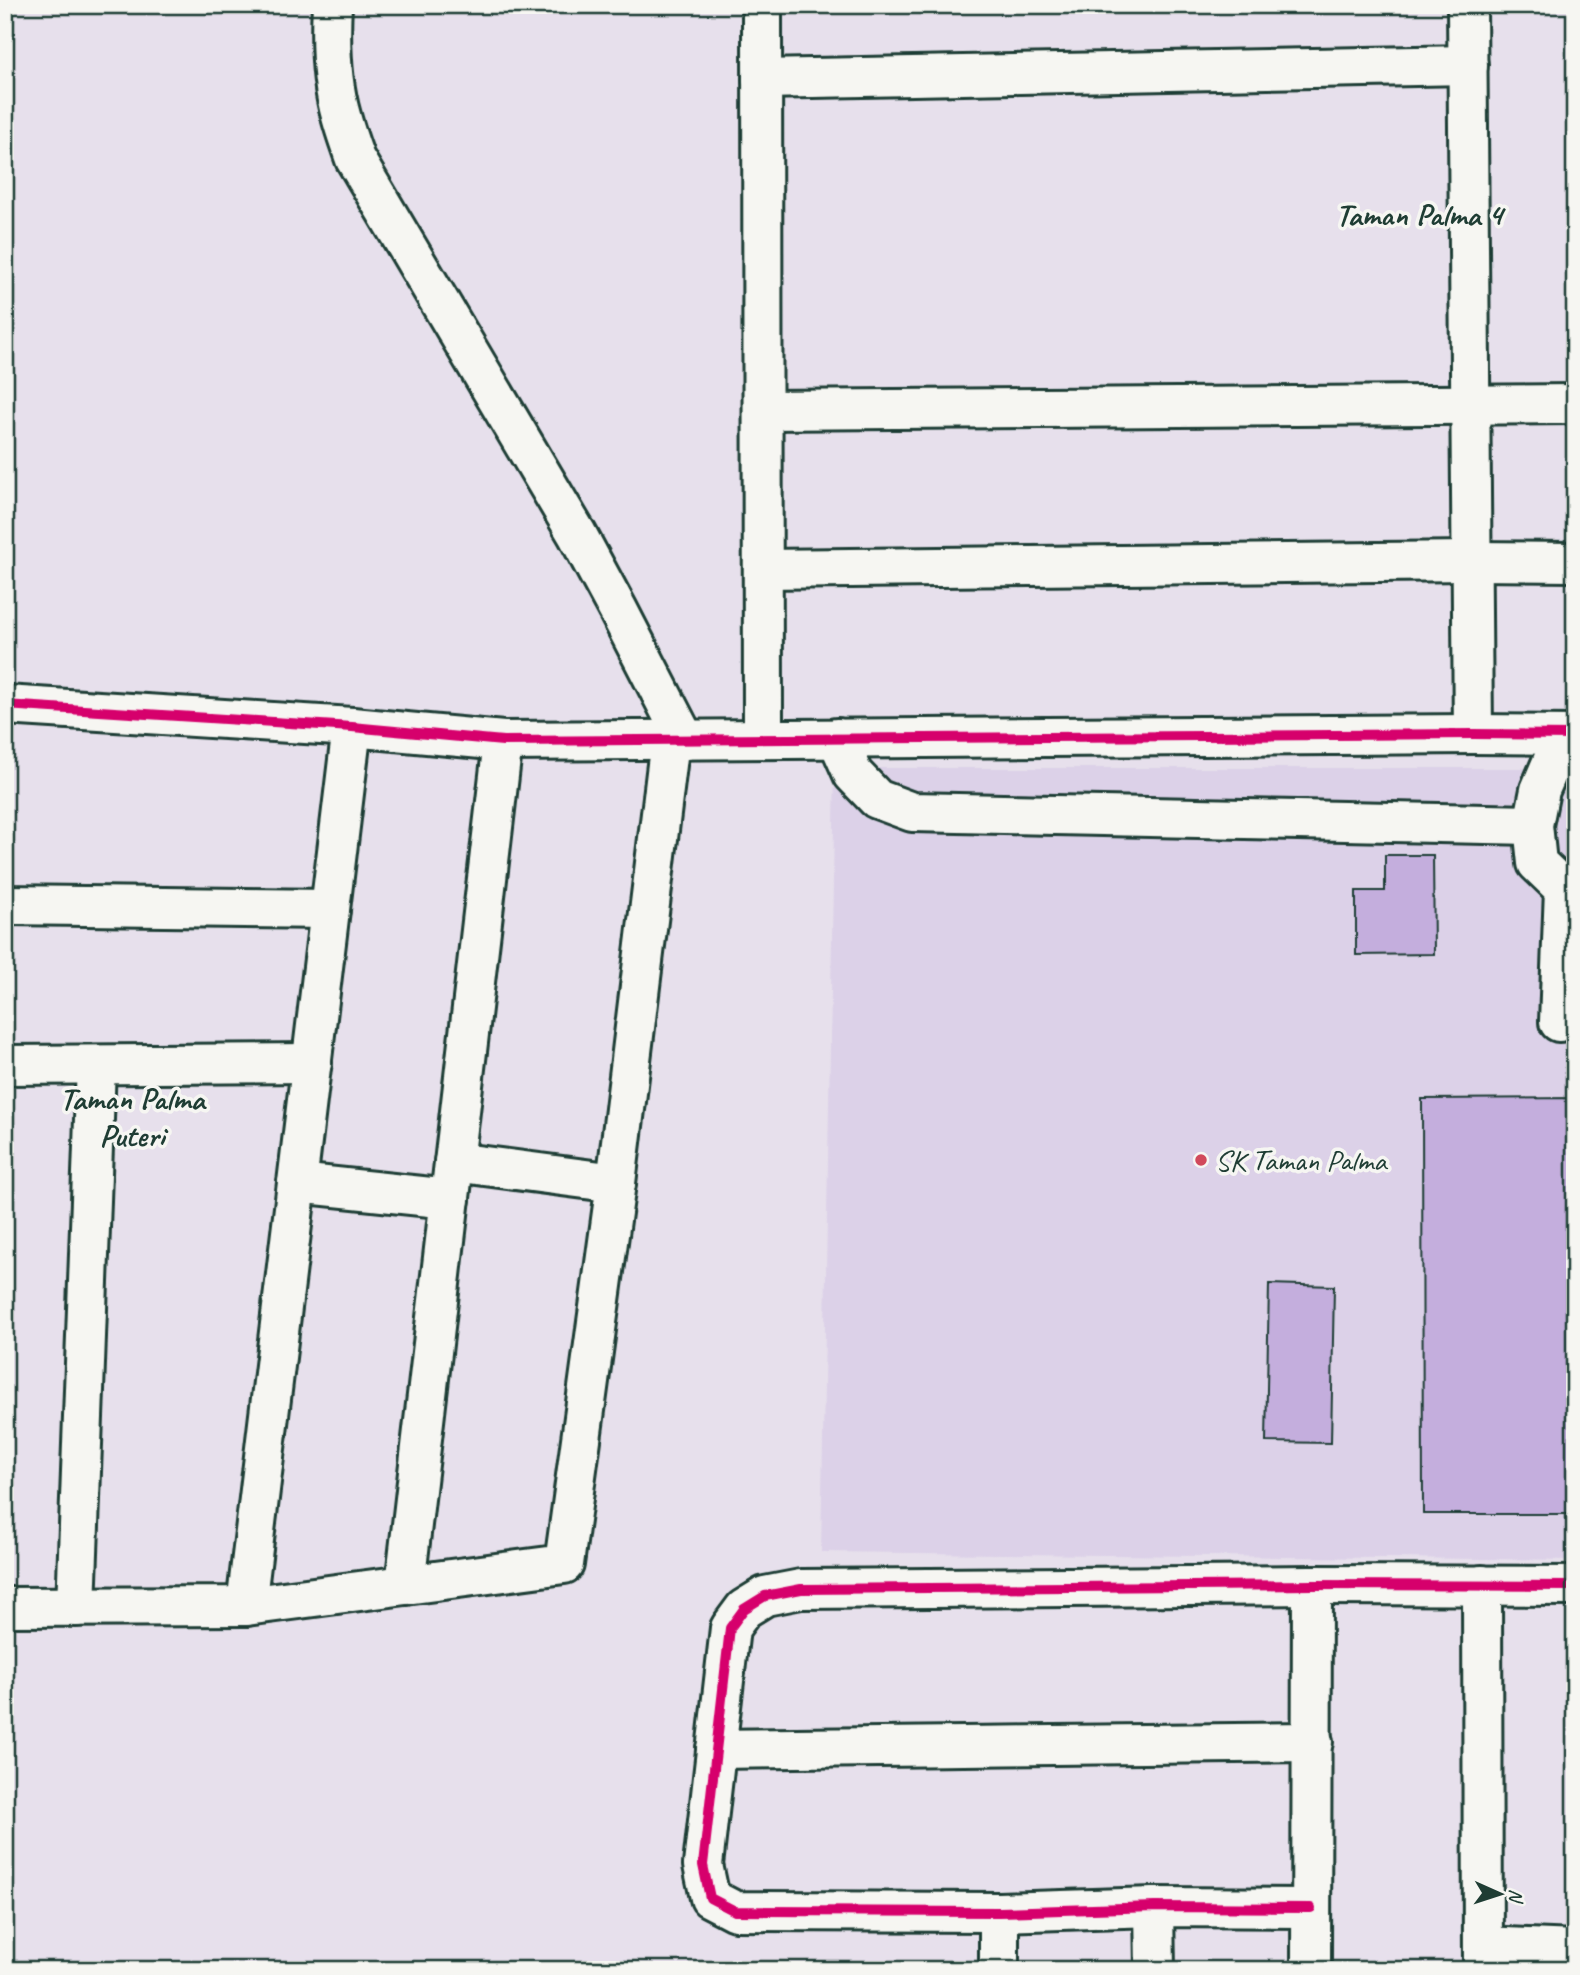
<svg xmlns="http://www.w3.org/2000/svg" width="1580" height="1975" font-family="Caveat,sans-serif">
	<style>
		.built { fill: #dcd1e8 }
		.building { fill: #c4aedd; stroke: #1f3d34; stroke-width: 2 }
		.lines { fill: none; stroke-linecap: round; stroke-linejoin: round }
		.minor-casing { stroke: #1f3d34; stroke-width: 44 }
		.minor { stroke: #f6f6f2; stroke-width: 38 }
		.cycleway-casing { stroke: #f6f6f2; stroke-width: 15 }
		.cycleway { stroke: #d6006c; stroke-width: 10 }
		.poi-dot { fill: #d1495b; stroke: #f6f6f2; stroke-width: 2.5 }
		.labels { text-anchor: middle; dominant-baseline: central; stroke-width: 7; stroke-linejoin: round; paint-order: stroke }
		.poi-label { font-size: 30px; fill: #1f3d34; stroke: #f6f6f2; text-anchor: start }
		.neighbourhood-label { font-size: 32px; font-weight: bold; fill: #1f3d34; stroke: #f6f6f2 }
	</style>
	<rect width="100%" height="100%" fill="#e7e0ec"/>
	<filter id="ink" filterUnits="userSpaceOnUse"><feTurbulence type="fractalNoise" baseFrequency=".0143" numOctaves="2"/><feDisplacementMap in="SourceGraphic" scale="14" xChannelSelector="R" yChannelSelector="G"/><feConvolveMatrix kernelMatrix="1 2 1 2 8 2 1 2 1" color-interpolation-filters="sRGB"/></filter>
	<g filter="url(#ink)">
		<path class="built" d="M835,768h740v792l-754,-8z"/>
		<g class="building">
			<path d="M1385,855h48l1,99 -78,1v-64h29z"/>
			<path d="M1575,1098v416h-152l-1,-415z"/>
			<path d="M1269,1284l65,2 -3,157 -65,-1z"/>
		</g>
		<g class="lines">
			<g class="minor-casing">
				<g id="minor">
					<path d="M332,5c-2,36 -1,76 9,111 4,15 9,29 14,43l222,375 41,76 67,130"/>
					<path d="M762,5l1,734"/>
					<path d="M1467,5l6,729"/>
					<path d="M762,79l706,-14"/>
					<path d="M763,410l812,-6"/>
					<path d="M763,569l708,-8 104,1"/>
					<path d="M5,705l347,22 151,14 970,-7 102,1"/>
					<path d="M1572,735l-20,27 -12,28 -7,35 4,38 27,26 11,4"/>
					<path d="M837,738l16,36 24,25 35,13 621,13"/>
					<path d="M5,905l325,4"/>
					<path d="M1559,1022l5,-133"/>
					<path d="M5,1065l307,-2"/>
					<path d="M454,1162l162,21"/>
					<path d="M297,1183l153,16"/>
					<path d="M405,1585l98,-844"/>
					<path d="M1482,1585l1,385"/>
					<path d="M246,1606l106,-879"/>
					<path d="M5,1607l241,-1 318,-42 52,-381 54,-443"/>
					<path d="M76,1607l20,-542"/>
					<path d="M716,1749l597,-7"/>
					<path d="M1154,1907l1,63"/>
					<path d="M1311,1908l-157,-1 -155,5 -264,-1 -25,-13 -7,-33 27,-237 14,-19 21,-13 36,-7 511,-4 263,1"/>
					<path d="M1483,1946l92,4"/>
					<path d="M999,1970v-58"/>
					<path d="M1311,1970l1,-385"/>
				</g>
			</g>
			<use href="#minor" class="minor"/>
			<g class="cycleway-casing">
				<g id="cycleway">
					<path d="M5,705l347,22 151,14 970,-7 102,1"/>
					<path d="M1311,1908l-157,-1 -155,5 -264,-1 -25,-13 -7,-33 27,-237 14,-19 21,-13 36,-7 511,-4 263,1"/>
				</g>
			</g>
			<use href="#cycleway" class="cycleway"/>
		</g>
	</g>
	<circle class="poi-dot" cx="1201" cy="1160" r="7"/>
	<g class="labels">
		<g class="poi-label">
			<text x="1215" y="1160">SK Taman Palma</text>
		</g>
		<g class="neighbourhood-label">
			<text x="1419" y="214">Taman Palma 4</text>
			<text x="132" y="1098">Taman Palma<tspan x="132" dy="37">Puteri</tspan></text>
		</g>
	</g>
	<rect width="1580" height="1975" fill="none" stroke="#f6f6f2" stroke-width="28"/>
	<rect x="14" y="14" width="1552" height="1947" fill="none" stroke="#1f3d34" stroke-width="2.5" filter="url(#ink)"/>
	<g transform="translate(1500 1894) rotate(93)" stroke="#f6f6f2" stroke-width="5" paint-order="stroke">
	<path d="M0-5L12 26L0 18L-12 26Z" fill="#1f3d34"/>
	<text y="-10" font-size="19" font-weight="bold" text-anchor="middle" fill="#1f3d34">N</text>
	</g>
</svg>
